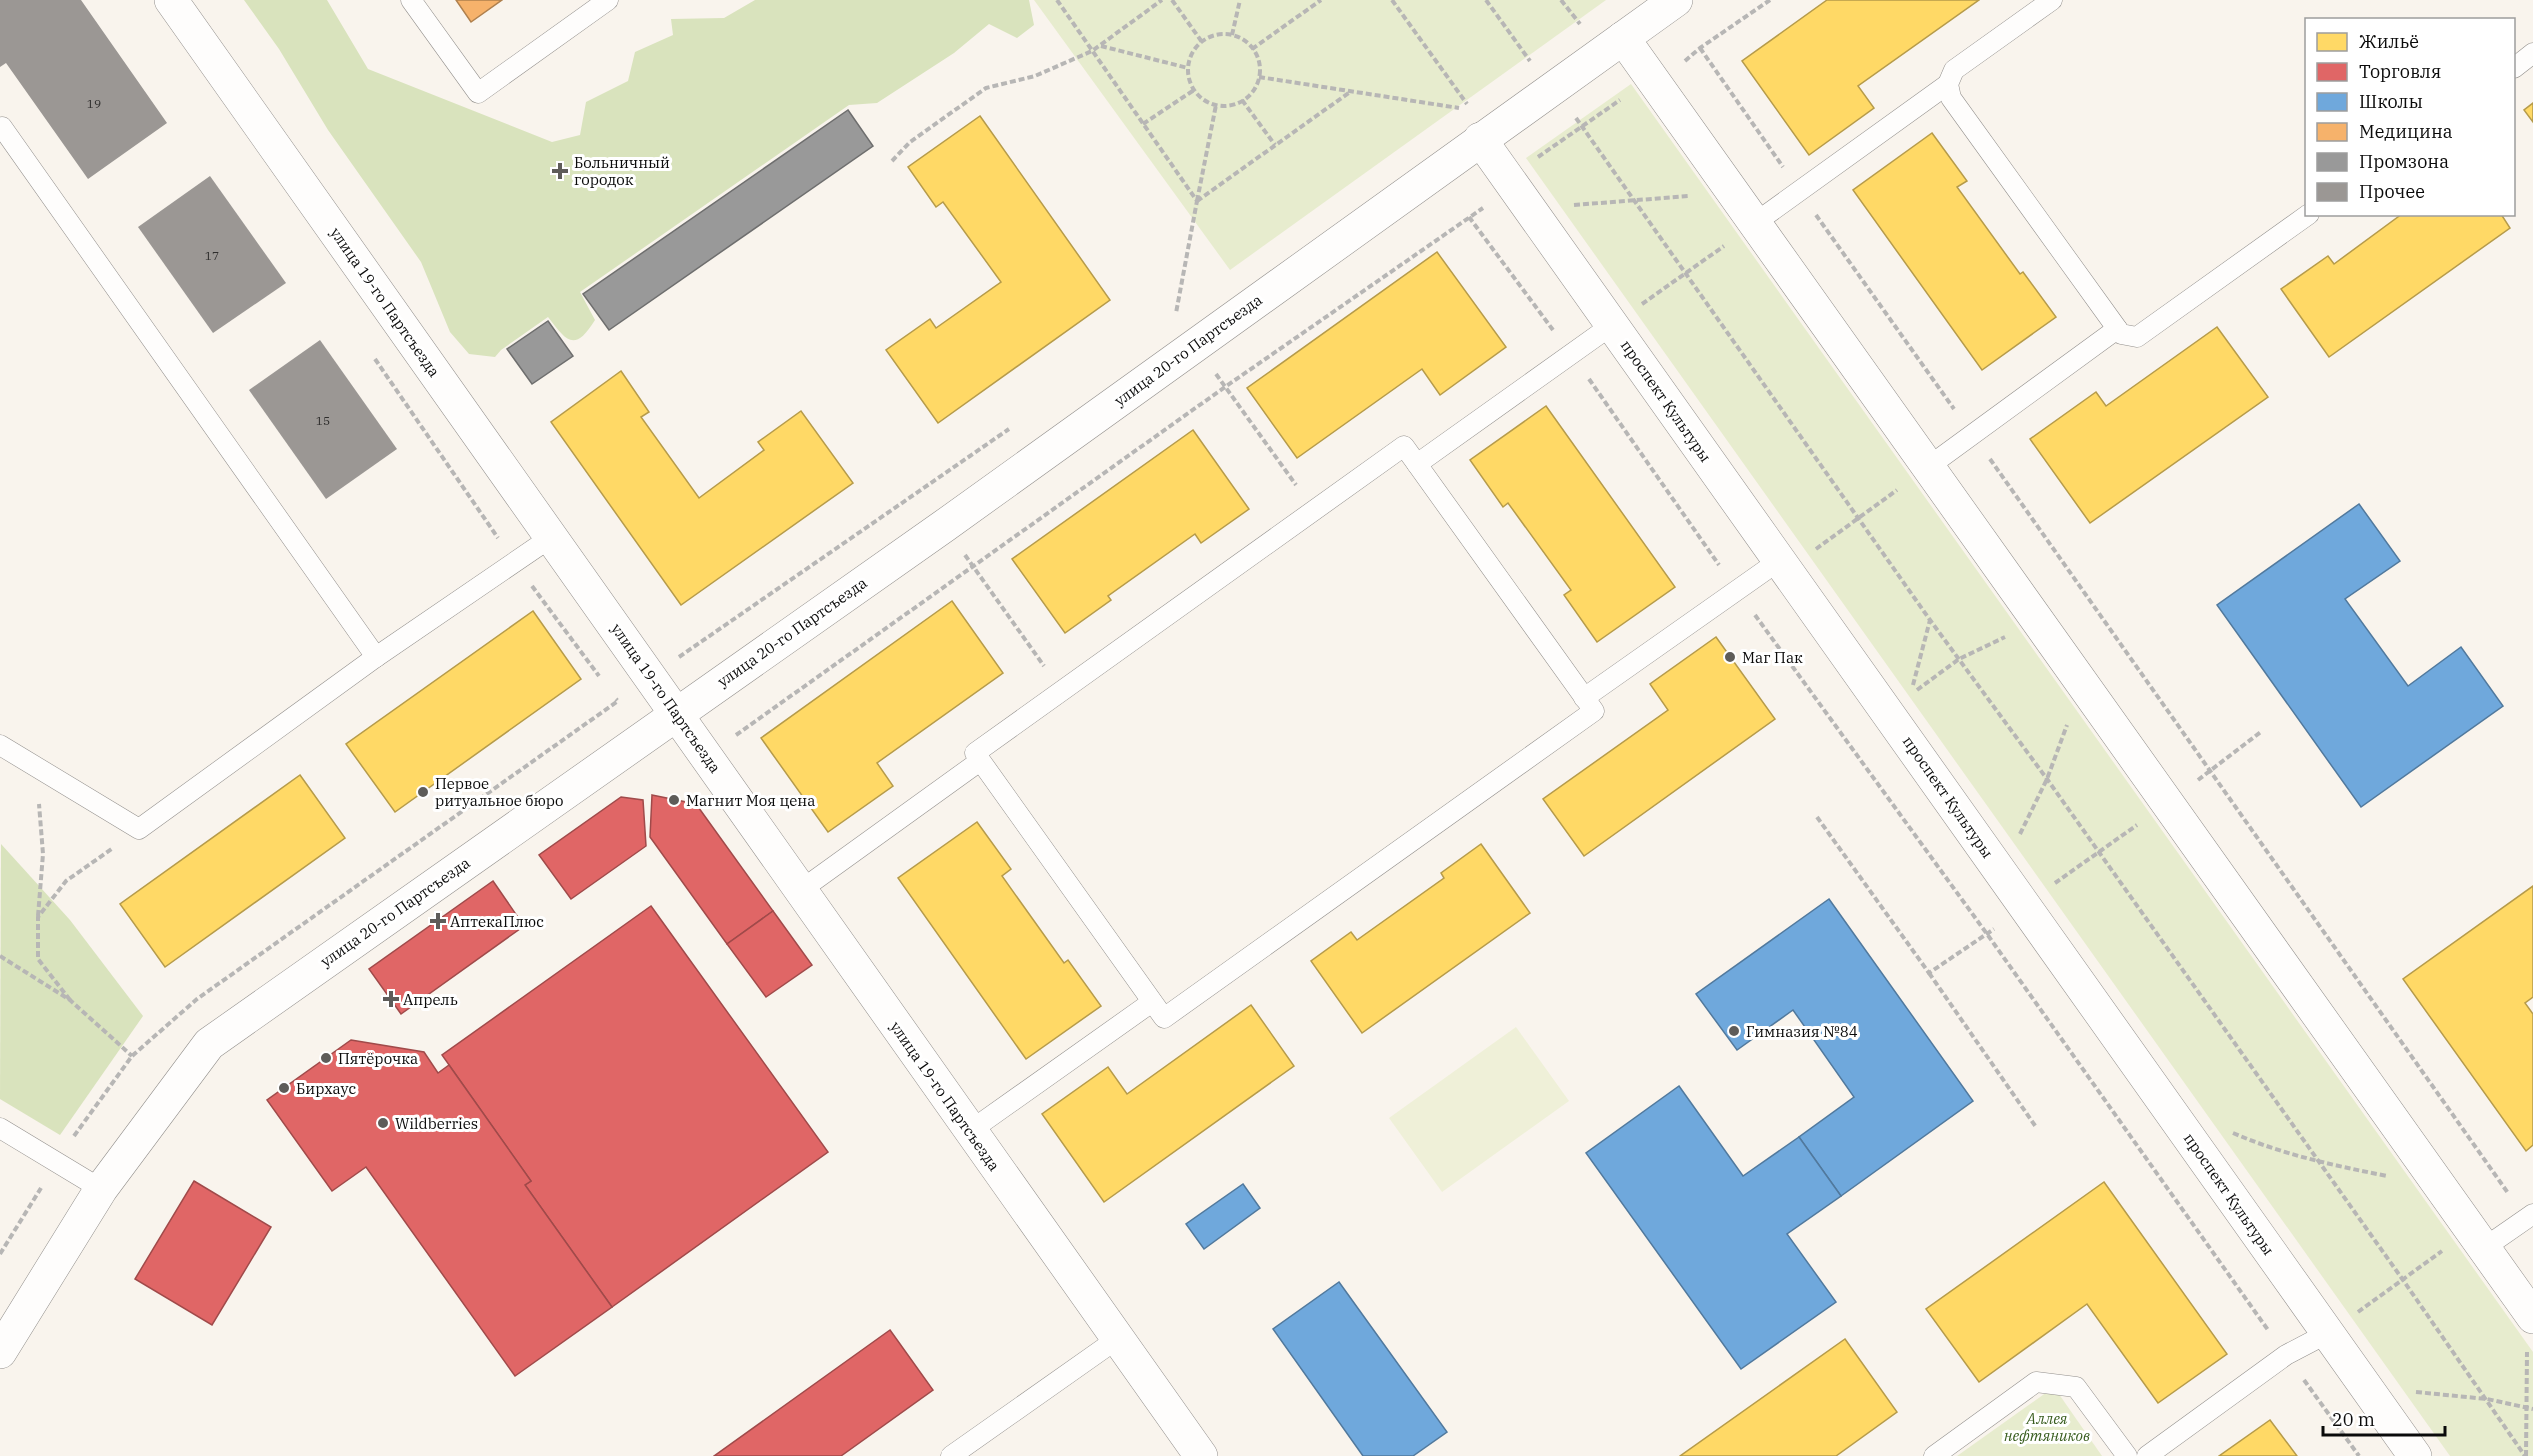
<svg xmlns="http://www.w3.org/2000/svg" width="2533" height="1456" font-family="'IBM Plex Serif',serif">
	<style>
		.green { fill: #e7ecce }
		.forest { fill: #d9e3bd }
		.pitch { fill: #eff0d8 }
		.homes { fill: #ffd966; stroke: #b69b4a; stroke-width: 1.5 }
		.shops { fill: #e06666; stroke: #a04a4a; stroke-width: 1.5 }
		.schools { fill: #6fa8dc; stroke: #51799d; stroke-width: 1.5 }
		.health { fill: #f6b26b; stroke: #af804e; stroke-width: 1.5 }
		.industry { fill: #999; stroke: #6e6e6e; stroke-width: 1.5 }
		.building { fill: #9b9794 }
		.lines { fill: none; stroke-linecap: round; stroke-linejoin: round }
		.lane-casing { stroke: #928f8c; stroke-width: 21 }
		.street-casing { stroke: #928f8c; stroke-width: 34 }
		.path { stroke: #b7b6b5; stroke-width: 4; stroke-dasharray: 6 3; stroke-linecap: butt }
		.lane { stroke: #fefdfc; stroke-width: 20 }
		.street { stroke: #fefdfc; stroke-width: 33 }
		.poi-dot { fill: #5e5c59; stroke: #fff; stroke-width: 2 }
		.labels { text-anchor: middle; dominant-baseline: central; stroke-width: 6; stroke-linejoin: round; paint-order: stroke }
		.number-label { font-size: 12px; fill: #2e2d2c }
		.poi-label { font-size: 15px; fill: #0a0a0a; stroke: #fff; text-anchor: start }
		.street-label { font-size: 15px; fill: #0a0a0a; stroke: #fff }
		.park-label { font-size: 15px; font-style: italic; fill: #385d1f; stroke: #fff }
	</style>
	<rect width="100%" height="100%" fill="#f9f4ed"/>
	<g class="green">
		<path d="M1034,0h572l-376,270z"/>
		<path d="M1631,84l902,1268v104h-83l-924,-1298z"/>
		<path d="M2054,1387l48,69h-145z"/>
	</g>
	<g class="forest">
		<path d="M244,0h83l41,69 184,73 28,-7 6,-33 42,-21 7,-29 38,-17 -2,-16 53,-1 31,-18h274l5,25 -17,13 -28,-14 -35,29 -77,50 -28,2 -269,187 15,28c-21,34 -29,20 -47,-3l-47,33 -6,7 -26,-3 -19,-22 -29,-70 -93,-132 -49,-81z"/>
		<path d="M1,844l69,76 73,96 -83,119 -60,-36z"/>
	</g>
	<path class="pitch" d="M1516,1027l53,74 -127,91 -53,-74z"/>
	<g class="homes">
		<path d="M1827,0h152l-121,86 16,22 -65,47 -67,-94z"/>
		<path d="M2533,103v19l-9,-12z"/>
		<path d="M980,116l130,184 -172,123 -52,-73 44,-31 6,9 65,-46 -58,-80 -7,5 -28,-40z"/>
		<path d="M1932,133l35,48 -10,6 63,87 3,-2 33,45 -74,53 -129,-180z"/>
		<path d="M2402,214h99l9,14 -181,129 -48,-68 47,-33 6,8z"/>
		<path d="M1437,252l69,95 -66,48 -18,-26 -125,89 -50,-70z"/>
		<path d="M2217,327l51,70 -178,126 -60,-84 66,-47 10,14z"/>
		<path d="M621,371l28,41 -8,5 58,81 65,-48 -6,-8 43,-31 52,72 -172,122 -130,-183z"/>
		<path d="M1546,406l129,181 -78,55 -33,-47 7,-5 -63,-87 -5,4 -33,-47z"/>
		<path d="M1193,430l56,79 -48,34 -6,-9 -87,62 3,4 -46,33 -53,-74z"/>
		<path d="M952,601l51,72 -126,90 16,23 -65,46 -67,-94z"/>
		<path d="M533,611l48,68 -186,133 -49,-68z"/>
		<path d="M1716,637l59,82 -191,137 -41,-57 125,-89 -18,-26z"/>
		<path d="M300,775l45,63 -180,129 -45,-63z"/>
		<path d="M977,822l34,47 -9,7 62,87 4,-3 33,46 -75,53 -128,-181z"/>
		<path d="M1481,844l49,69 -168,120 -51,-72 40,-29 6,8 87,-62 -3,-5z"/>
		<path d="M2533,886v111l-8,6 8,11v131l-7,6 -123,-172z"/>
		<path d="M1251,1005l43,61 -190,136 -62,-88 66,-47 19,27z"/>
		<path d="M2104,1182l123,172 -69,49 -71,-99 -108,78 -53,-73z"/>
		<path d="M1845,1339l52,73 -61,44h-156z"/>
		<path d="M2270,1420l27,36h-78z"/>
	</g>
	<g class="shops">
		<path d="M652,795l44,9 77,107 -46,33 -77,-107z"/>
		<path d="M621,797l22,3 3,46 -75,53 -32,-44z"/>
		<path d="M493,881l31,45 -123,88 -32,-45z"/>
		<path d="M651,906l177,246 -216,155 -87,-122 6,-4 -89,-126z"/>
		<path d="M773,911l39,54 -46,32 -39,-53z"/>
		<path d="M351,1040l73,12 14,21 11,-8 82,116 -6,4 87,122 -97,69 -149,-209 -34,24 -65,-91z"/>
		<path d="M194,1181l77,46 -59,98 -77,-46z"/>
		<path d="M890,1330l43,60 -92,66h-127z"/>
	</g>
	<g class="schools">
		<path d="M2359,504l41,57 -55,38 63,87 53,-39 42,59 -142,101 -144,-202z"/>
		<path d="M1829,899l144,202 -132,95 -42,-59 55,-40 -61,-87 -56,40 -41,-56z"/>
		<path d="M1679,1086l64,90 56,-39 42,59 -54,38 49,68 -95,67 -155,-216z"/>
		<path d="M1243,1184l17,24 -56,41 -18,-25z"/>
		<path d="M1339,1282l108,150 -34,24h-50l-90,-127z"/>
	</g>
	<path class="health" d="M456,0h46l-31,22z"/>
	<g class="industry">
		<path d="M848,110l25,36 -264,184 -26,-36z"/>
		<path d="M548,321l25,35 -41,28 -25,-35z"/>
	</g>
	<g class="building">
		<path d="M0,0h81l86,123 -79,56 -82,-116 -6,4z"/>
		<path d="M210,176l76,107 -73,50 -75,-106z"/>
		<path d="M320,340l77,109 -71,50 -77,-109z"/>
	</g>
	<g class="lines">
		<g class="lane-casing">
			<g id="lane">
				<path d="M411,0l67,93 130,-93"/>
				<path d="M2052,0l-98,70 -6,14 3,14 170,236 16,3 172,-123"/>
				<path d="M2514,68l19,-15"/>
				<path d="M0,131l2,-4 374,530"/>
				<path d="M1755,223l193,-139"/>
				<path d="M1404,446l190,265 -430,307 -189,-265z"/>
				<path d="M1417,464l195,-139"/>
				<path d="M1928,467l189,-138"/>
				<path d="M1584,698l196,-138"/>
				<path d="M0,745l139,84 237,-172 174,-119"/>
				<path d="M801,890l179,-129"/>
				<path d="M0,1128l101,61"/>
				<path d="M970,1131l182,-129"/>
				<path d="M2484,1248l49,-34"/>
				<path d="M951,1456l166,-117"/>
				<path d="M1934,1456l102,-74 40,5 51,69"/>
				<path d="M2147,1456l139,-101 42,-22"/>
			</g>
		</g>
		<g class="street-casing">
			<g id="street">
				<path d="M171,0l1030,1456"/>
				<path d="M1623,38l910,1279"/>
				<path d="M1480,139l935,1317"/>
				<path d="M0,1352l101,-163 108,-145 735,-518 732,-526"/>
			</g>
		</g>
		<g class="path">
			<path d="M1057,0l140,201 -21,112"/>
			<path d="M1172,0l30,42"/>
			<path d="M1392,0l75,104"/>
			<path d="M1486,0l44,61"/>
			<path d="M1561,0l19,24"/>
			<circle cx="1224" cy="70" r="36"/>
			<path d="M1232,35l8,-35"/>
			<path d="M1101,46l87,22"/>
			<path d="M1700,48l83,119"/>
			<path d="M1252,49l69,-49"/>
			<path d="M1685,61l15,-13 70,-48"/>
			<path d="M1259,77l200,31"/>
			<path d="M1242,100l33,45"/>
			<path d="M1576,118l354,502 117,159 356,501 122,176"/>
			<path d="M1143,124l51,-34"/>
			<path d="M1538,157l82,-57"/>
			<path d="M892,161l18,-19 76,-54 49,-12 57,-25 70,-51"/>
			<path d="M1197,201l153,-109"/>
			<path d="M1197,201l19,-96"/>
			<path d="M1574,205l115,-9"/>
			<path d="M1816,215l138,194"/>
			<path d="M1469,217l84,113"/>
			<path d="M1642,304l82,-58"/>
			<path d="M375,359l123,179"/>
			<path d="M1216,374l80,111"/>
			<path d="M1589,379l130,186"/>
			<path d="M1990,459l518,734"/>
			<path d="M1816,549l81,-59"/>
			<path d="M965,555l79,111"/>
			<path d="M532,586l67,90"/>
			<path d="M1755,615l232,319 281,396"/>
			<path d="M679,657l330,-228"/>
			<path d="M1913,685l17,-65"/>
			<path d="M1917,690l42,-31 46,-22"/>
			<path d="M736,735l489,-348 258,-179"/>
			<path d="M2198,780l64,-49"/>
			<path d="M1817,817l112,156 65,-44"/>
			<path d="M2020,834l27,-55 20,-54"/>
			<path d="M2055,883l82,-58"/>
			<path d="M38,916l5,-62 -4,-50"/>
			<path d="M0,956l70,44 62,56"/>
			<path d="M1929,973l107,154"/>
			<path d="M70,1000l-32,-41v-42l28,-36 47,-33"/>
			<path d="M2233,1133c51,22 99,32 154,43"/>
			<path d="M74,1136l58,-80 65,-57 421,-298 -2,-2"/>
			<path d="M0,1254l41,-66"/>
			<path d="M2358,1312l84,-61"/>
			<path d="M2304,1380l55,76"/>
			<path d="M2416,1392l71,7 46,10"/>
			<path d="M2526,1456l1,-104"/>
		</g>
		<use href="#lane" class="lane"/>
		<use href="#street" class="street"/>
	</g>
	<g class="poi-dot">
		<path d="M557 162h6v6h6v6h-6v6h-6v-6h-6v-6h6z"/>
		<circle cx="1730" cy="657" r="6"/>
		<circle cx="423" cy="792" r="6"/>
		<circle cx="674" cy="800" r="6"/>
		<path d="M435 912h6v6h6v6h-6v6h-6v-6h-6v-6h6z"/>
		<path d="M388 990h6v6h6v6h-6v6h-6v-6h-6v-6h6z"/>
		<circle cx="1734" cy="1031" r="6"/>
		<circle cx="326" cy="1058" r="6"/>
		<circle cx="284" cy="1088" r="6"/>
		<circle cx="383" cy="1123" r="6"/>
	</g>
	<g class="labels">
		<g class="number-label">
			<text x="94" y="103">19</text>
			<text x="212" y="255">17</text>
			<text x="323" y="420">15</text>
		</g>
		<g class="poi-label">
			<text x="574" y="162">Больничный<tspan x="574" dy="17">городок</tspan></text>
			<text x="1742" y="657">Маг Пак</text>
			<text x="435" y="783">Первое<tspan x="435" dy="17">ритуальное бюро</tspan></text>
			<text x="686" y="800">Магнит Моя цена</text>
			<text x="450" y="921">АптекаПлюс</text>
			<text x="403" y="999">Апрель</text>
			<text x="1746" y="1031">Гимназия №84</text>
			<text x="338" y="1058">Пятёрочка</text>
			<text x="296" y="1088">Бирхаус</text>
			<text x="395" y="1123">Wildberries</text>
		</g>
		<g class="street-label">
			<text transform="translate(385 302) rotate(55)">улица 19-го Партсъезда</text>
			<text transform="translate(1188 350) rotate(-36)">улица 20-го Партсъезда</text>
			<text transform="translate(1666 401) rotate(55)">проспект Культуры</text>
			<text transform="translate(792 632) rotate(-35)">улица 20-го Партсъезда</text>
			<text transform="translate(666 698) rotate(55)">улица 19-го Партсъезда</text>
			<text transform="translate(1948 797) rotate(55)">проспект Культуры</text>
			<text transform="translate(395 912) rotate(-35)">улица 20-го Партсъезда</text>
			<text transform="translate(945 1096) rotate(55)">улица 19-го Партсъезда</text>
			<text transform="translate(2229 1194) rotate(55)">проспект Культуры</text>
		</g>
		<g class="park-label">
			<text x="2047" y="1418">Аллея<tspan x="2047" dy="17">нефтяников</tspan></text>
		</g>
	</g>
	<rect x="2305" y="18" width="210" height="198" fill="#ffffff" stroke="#9d9d9d" stroke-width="1.5"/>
	<rect x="2317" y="33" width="30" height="18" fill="#ffd966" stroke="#9d9d9d" stroke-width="1.5"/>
	<text x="2359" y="48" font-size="18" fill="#0a0a0a">Жильё</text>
	<rect x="2317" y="63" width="30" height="18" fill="#e06666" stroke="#9d9d9d" stroke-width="1.5"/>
	<text x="2359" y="78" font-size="18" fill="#0a0a0a">Торговля</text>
	<rect x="2317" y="93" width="30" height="18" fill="#6fa8dc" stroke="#9d9d9d" stroke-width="1.5"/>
	<text x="2359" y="108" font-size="18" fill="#0a0a0a">Школы</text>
	<rect x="2317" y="123" width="30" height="18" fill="#f6b26b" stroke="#9d9d9d" stroke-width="1.5"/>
	<text x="2359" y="138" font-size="18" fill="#0a0a0a">Медицина</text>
	<rect x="2317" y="153" width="30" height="18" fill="#999999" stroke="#9d9d9d" stroke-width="1.5"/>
	<text x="2359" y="168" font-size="18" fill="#0a0a0a">Промзона</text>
	<rect x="2317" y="183" width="30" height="18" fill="#9b9794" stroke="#9d9d9d" stroke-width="1.5"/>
	<text x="2359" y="198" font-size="18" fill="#0a0a0a">Прочее</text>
	<path d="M2323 1426v9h122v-9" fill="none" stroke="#0a0a0a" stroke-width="3"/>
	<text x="2332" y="1426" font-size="18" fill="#0a0a0a" stroke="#ffffff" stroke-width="4.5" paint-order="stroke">20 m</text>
</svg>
